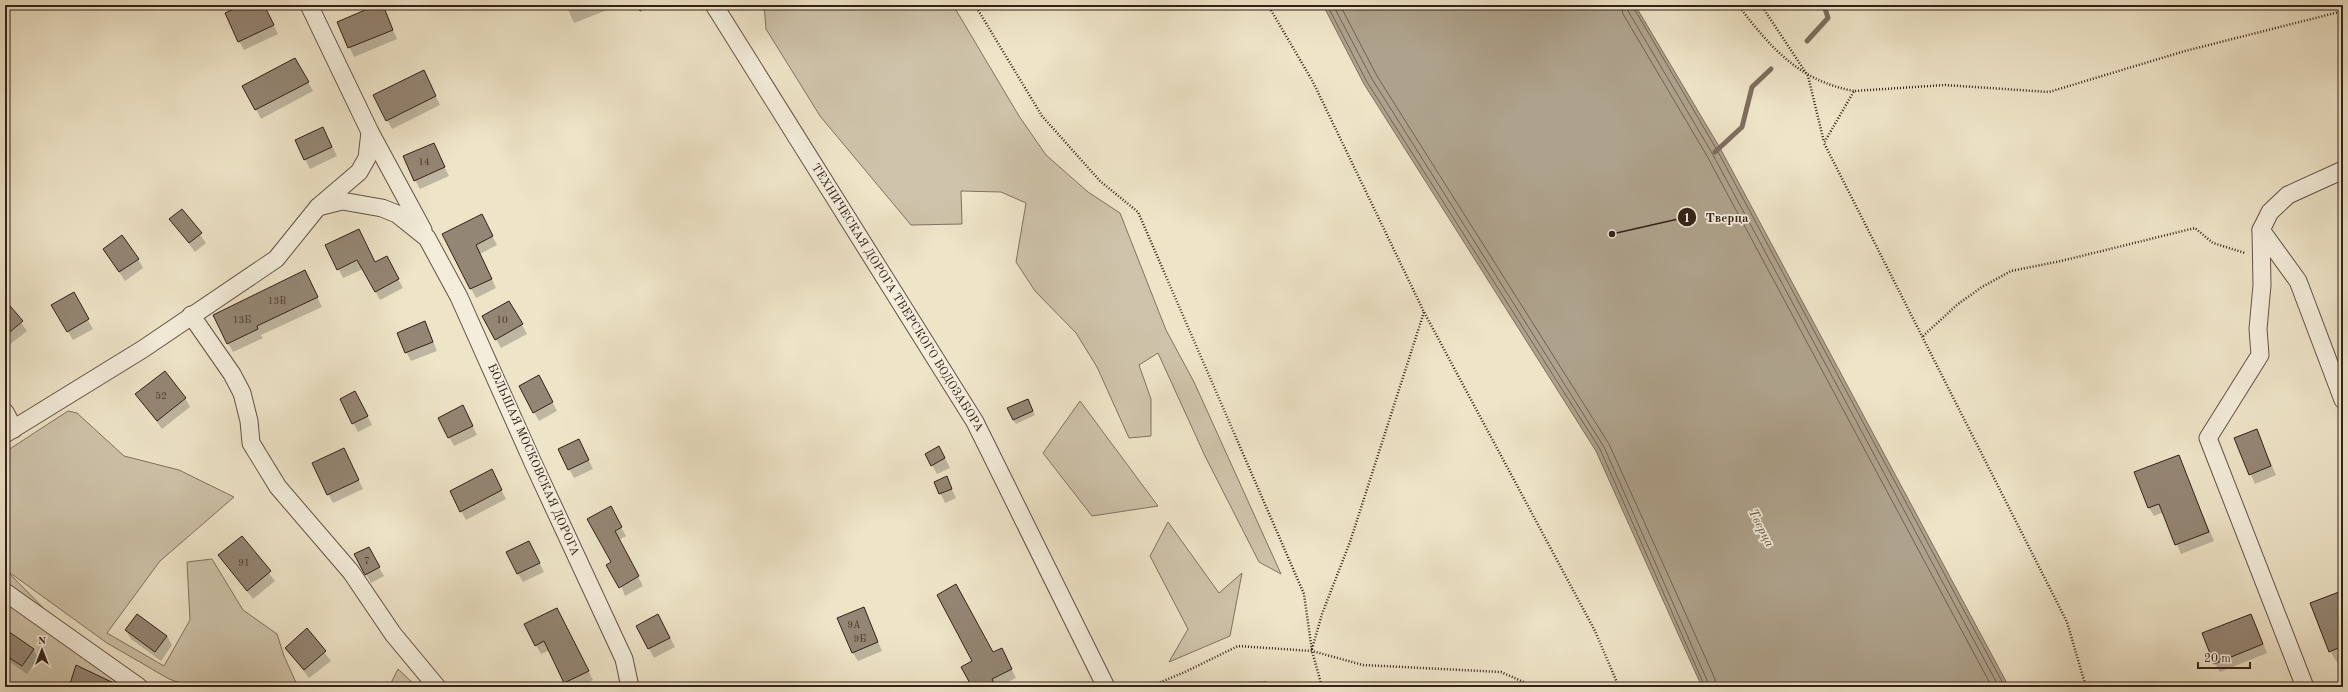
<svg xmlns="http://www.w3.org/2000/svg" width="2348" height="692" font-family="'Old Standard TT',serif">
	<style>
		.green { fill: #cec3aa; stroke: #807261 }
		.water { fill: #aea28c; stroke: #7d6e5e }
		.shadow { fill: #0003 }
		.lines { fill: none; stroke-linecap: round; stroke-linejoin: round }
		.shore { stroke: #706252; stroke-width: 1 }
		.stream { stroke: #7d6e5e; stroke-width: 5 }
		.building { fill: #948674; stroke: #332118 }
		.minor-casing { stroke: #625244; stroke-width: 19 }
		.path { stroke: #332118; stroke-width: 2.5; stroke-dasharray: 1 2; stroke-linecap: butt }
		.minor { stroke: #f4eddb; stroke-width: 17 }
		.labels { text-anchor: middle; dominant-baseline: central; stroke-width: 3.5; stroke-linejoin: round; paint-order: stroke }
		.number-label { font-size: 10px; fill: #4b3a2f }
		.street-label { font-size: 12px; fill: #332118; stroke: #f4eddb }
		.water-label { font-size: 13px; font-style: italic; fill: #5e4e41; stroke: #f4eddb }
		.leader { fill: none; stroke: #332118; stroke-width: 1.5 }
		.callout-dot { fill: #332118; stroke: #f4eddb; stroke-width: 1.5 }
		.mark-label { font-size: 12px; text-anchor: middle; font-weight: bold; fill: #fff }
		.callout-label { font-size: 13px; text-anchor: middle; font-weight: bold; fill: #332118; stroke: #f4eddb; stroke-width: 3.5; stroke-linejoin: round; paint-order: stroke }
	</style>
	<rect width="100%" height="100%" fill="#eee4c8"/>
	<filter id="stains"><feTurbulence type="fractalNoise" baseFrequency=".005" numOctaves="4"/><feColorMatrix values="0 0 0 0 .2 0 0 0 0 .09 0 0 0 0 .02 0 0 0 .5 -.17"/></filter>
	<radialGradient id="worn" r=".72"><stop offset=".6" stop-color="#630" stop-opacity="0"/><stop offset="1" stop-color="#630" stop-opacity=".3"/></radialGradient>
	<g class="green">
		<path d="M764,5h189l66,111 27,39 42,37 32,21 46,117 28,52 87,192 -22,-12 -54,-106 -47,-103 -19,12 12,34v37l-22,2 -32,-71 -21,-34 -41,-42 -19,-29 10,-59 -25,-11 -40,-1 1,33 -51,1 -91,-109 -54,-87z"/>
		<path d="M1080,401l78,105 -66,10 -49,-63z"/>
		<path d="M68,411l9,2 47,43 55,14 55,27 -74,64 -53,72 57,33 26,-46 -3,-58 25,-3 31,51 34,24 7,22 14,31h-106l-23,-8 -62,-36 -101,-73 115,117h-116v-235z"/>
		<path d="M1168,522l51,71 23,-20 -12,63 -61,26 19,-33 -38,-73z"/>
		<path d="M398,669l19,18h-28z"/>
	</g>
	<path class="water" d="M1323,5h312l85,143 289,539h-307l-106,-236 -232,-367z"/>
	<g class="shadow">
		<path d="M244,5h20l14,29 -34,16 -5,-9z"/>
		<path d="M382,5l15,34 -43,18 -16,-35z"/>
		<path d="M566,5h39l2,5 -33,13z"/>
		<path d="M300,68l13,23 -52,28 -17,-33z"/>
		<path d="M428,80l12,25 -48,24 -5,-9z"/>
		<path d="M323,128l14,28 -27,13 -14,-28z"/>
		<path d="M433,144l16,32 -29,13 -5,-9z"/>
		<path d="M182,210l24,33 -11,9 -24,-33z"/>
		<path d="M486,224l11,21 -17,9 16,34 -20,10 -33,-63z"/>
		<path d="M327,245l48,18 16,3 12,22 -23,12 -17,-31 -20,9z"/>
		<path d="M104,249l34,10 5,9 -18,13z"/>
		<path d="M309,280l13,27 -61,28 2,3 -30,14 -5,-9z"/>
		<path d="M73,294l20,35 -20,11 -21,-35z"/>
		<path d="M5,301l22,30 -18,14 -4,-5z"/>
		<path d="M509,302l18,32 -26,14 -18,-31z"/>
		<path d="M425,322l12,29 -26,10 -5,-9z"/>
		<path d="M544,386l13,25 -18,10 -5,-9z"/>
		<path d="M137,394l48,4 5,9 -28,22z"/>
		<path d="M341,400l19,1 12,24 -14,7z"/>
		<path d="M1030,404l5,11 -19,9 -3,-4z"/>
		<path d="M463,407l14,28 -23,11 -5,-9z"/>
		<path d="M2256,430l20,45 -21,9 -20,-46z"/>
		<path d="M579,440l14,29 -19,9 -5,-9z"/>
		<path d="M344,449l19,40 -30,14 -5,-9z"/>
		<path d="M926,454l18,2 6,12 -13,6z"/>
		<path d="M2178,456l36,85 -33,13 -17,-42 -10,4 -5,-8z"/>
		<path d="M946,478l10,20 -11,5 -10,-21z"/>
		<path d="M496,480l10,19 -40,21 -5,-9z"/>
		<path d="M610,508l16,28 -7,4 24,46 -18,10 -13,-33z"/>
		<path d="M241,537l34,44 -22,18 -34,-44z"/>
		<path d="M529,542l15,30 -21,10 -5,-8z"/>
		<path d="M355,555l18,2 11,19 -13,7z"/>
		<path d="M2339,593l4,7v62l-5,2 -8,-13z"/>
		<path d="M863,608l19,43 -24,10 -5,-8z"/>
		<path d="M2251,615l16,38 -47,19 -5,-9z"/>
		<path d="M561,618l32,62 -14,7h-11l-18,-37 -9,4 -5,-9z"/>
		<path d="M663,624l12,23 -21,11 -17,-32z"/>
		<path d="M5,630l28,19 5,9 -11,16 -22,-15z"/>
		<path d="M307,630l24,31 -22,17 -23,-30z"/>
		<path d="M126,631l41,5 5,9 -11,16 -30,-22z"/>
		<path d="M993,653l13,5 10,20 -18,9h-25l1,-26z"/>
	</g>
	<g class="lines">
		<g class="shore">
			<path d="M1327,5l40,77 233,367 105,238"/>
			<path d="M1333,5l39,74 232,368 106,240"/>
			<path d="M1340,5l37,71 232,368 106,235 1,8"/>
			<path d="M1621,5l2,9 84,142 285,531"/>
			<path d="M1627,5l1,6 84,142 287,534"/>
			<path d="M1632,5l85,145 288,537"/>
		</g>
		<g class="stream">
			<path d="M1807,41l21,-23 -4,-13"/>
			<path d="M1715,152l27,-25 10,-40 19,-18"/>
			<path d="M1231,685l35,-1 1,3"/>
		</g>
	</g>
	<g class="building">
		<path d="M242,5h22l10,20 -36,17 -13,-29z"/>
		<path d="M377,5h6l10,25 -45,18 -11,-26z"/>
		<path d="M295,58l14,24 -54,28 -13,-24z"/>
		<path d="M424,70l12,26 -50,25 -13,-26z"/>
		<path d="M323,127l9,20 -28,13 -9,-20z"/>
		<path d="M434,143l11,24 -31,14 -11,-25z"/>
		<path d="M182,209l20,24 -13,10 -20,-24z"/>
		<path d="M482,214l11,22 -17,9 16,34 -22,10 -28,-55z"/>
		<path d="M359,229l16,33 12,-6 12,23 -24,13 -18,-32 -20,10 -12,-25z"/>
		<path d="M122,235l17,24 -20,13 -16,-23z"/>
		<path d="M305,270l13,27 -61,29 1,3 -31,15 -14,-29z"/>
		<path d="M74,292l15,27 -22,13 -16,-27z"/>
		<path d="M5,300l18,21 -18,15z"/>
		<path d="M509,301l14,23 -28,16 -13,-24z"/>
		<path d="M425,321l8,21 -28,11 -8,-20z"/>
		<path d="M165,371l21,27 -29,23 -22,-27z"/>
		<path d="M539,375l14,27 -20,11 -14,-27z"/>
		<path d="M355,391l13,25 -16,8 -12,-25z"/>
		<path d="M1028,399l5,12 -20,9 -6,-12z"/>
		<path d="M463,405l10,21 -25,12 -10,-20z"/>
		<path d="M2257,429l14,37 -22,9 -15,-37z"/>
		<path d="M579,439l10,21 -21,10 -10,-21z"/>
		<path d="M939,446l6,12 -14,8 -6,-12z"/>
		<path d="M344,448l15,32 -32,15 -15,-32z"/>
		<path d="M2179,455l30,77 -34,13 -16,-41 -11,4 -14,-36z"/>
		<path d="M492,469l10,21 -42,22 -10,-21z"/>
		<path d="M947,476l5,13 -13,5 -5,-12z"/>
		<path d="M611,506l11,21 -7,4 24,45 -20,12 -13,-23 5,-3 -24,-43z"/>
		<path d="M242,536l29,35 -24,20 -29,-36z"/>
		<path d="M529,541l11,22 -23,11 -11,-22z"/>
		<path d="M369,547l11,20 -15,8 -11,-21z"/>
		<path d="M956,584l37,68 9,-4 10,21 -20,10 4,8h-24l-11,-20 11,-6 -35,-66z"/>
		<path d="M2339,592l4,10v44l-14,6 -19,-49z"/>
		<path d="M864,607l14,35 -26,11 -15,-35z"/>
		<path d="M557,608l32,63 -25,12 -20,-42 -9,5 -11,-22z"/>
		<path d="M137,614l30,22 -12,16 -30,-22z"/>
		<path d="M658,614l12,24 -22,11 -12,-23z"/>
		<path d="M2251,614l12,30 -49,20 -12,-31z"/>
		<path d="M307,628l19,23 -22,19 -19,-22z"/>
		<path d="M5,629l29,20 -12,17 -17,-11z"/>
		<path d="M76,665l46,22h-53z"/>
	</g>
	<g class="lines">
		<g class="minor-casing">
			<g id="minor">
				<path d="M309,5l61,127 53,98"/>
				<path d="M714,5l261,417 131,265"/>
				<path d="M318,207l24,-6 40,7 15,6 30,24 32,59 75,168 90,194 6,28"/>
				<path d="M2261,230l37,51 45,119"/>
				<path d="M191,315l41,59 10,19 7,28 2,22 27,44 73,85 42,62 44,53"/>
				<path d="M5,412l9,17"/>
				<path d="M5,434l138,-85 133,-90 42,-52 41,-35 8,-14 3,-26"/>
				<path d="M5,592l134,95"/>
				<path d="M2305,687l-97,-249 52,-83 -2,-26 4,-44 -1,-55 9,-18 18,-17 55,-25"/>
			</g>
		</g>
		<g class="path">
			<path d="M975,5l67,111 58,65 38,31 166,382 8,57 10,36"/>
			<path d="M1268,5l45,77 111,230 171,319 24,56"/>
			<path d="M1738,5c32,42 61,76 116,86"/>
			<path d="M1761,5l47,71 16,66"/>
			<path d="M640,11l2,-6"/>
			<path d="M1923,336l35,-32 24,-17 29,-16 50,-10 134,-33 18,15 32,10"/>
			<path d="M1312,649l10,-35 28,-72 74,-230"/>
			<path d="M1149,687l36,-15 53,-26 74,5 51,14 138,7 34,15"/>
			<path d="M2086,687l-19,-65 -243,-479 30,-52 91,-6 104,7 136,-41 158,-40"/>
		</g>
		<use href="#minor" class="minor"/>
	</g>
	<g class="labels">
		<g class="number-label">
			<text x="424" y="162">14</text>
			<text x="277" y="301">13В</text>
			<text x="242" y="320">13Б</text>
			<text x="502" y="320">10</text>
			<text x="161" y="396">52</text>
			<text x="367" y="561">7</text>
			<text x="244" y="563">91</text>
			<text x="854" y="625">9А</text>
			<text x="860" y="639">9Б</text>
		</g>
		<g class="street-label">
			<text transform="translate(897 298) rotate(58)">ТЕХНИЧЕСКАЯ ДОРОГА ТВЕРСКОГО ВОДОЗАБОРА</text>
			<text transform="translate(533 460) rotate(66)">БОЛЬШАЯ МОСКОВСКАЯ ДОРОГА</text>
		</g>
		<g class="water-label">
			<text transform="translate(1761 528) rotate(63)">Тверца</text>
		</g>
	</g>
	<path class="leader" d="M1612 234L1687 217"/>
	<g class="callout-dot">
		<circle cx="1612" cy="234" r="4"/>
		<circle cx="1687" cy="217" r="10"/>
	</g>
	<g class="mark-label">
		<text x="1687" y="222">1</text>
	</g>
	<g class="callout-label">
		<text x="1727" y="222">Тверца</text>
	</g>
	<rect width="2348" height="692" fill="none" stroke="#eee4c8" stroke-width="20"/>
	<rect x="6" y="6" width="2336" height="680" fill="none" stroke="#332118" stroke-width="2"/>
	<rect x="10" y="10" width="2328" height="672" fill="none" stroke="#332118"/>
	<g transform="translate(42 650)" stroke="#f4eddb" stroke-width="3" paint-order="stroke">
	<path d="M0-3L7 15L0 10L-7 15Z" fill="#332118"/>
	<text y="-6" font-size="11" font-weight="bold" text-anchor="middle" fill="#332118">N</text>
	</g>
	<path d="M2198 662v6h52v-6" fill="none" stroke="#332118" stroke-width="2"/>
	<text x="2204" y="662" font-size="12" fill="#332118" stroke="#f4eddb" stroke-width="3" paint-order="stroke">20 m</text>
	<rect width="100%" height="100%" filter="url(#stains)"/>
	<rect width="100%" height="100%" fill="url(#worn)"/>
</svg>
